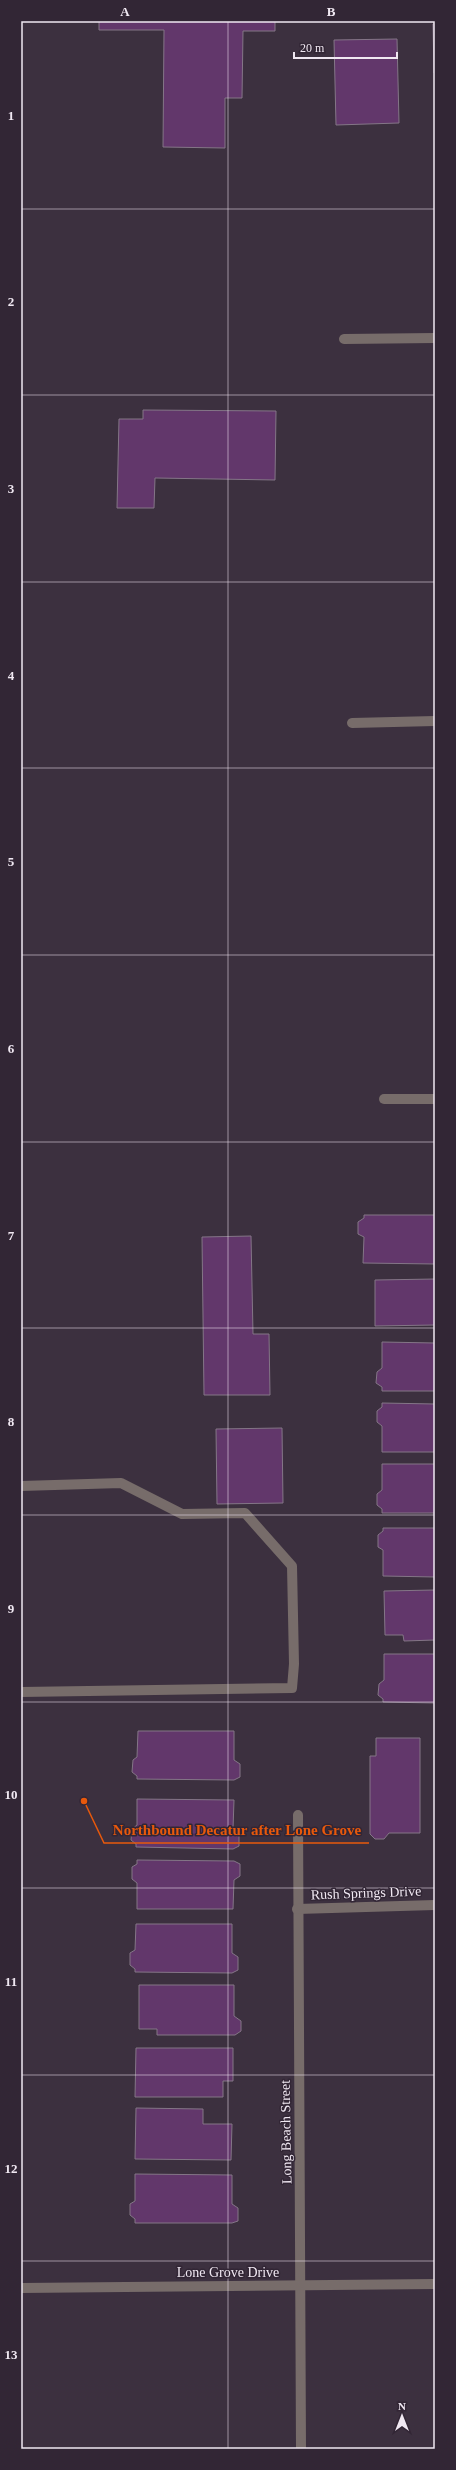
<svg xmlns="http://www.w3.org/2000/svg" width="456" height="2470" font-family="Georgia,serif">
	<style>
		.building { fill: #62376b; stroke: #847687 }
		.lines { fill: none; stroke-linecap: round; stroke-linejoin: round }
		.lane { stroke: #776c6a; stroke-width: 10 }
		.street { stroke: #776c6a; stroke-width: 10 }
		.grid { fill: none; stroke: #f0e8f2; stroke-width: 1; stroke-opacity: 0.55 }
		.labels { text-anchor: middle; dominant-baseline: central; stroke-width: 3; stroke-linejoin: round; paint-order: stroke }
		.street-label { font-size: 14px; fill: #f0e8f2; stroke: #322635 }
		.leader { fill: none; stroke: #e8590c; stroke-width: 1.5 }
		.callout-dot { fill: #e8590c; stroke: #322635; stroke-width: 1.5 }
		.callout-label { font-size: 15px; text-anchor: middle; font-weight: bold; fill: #e8590c; stroke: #322635; stroke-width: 3; stroke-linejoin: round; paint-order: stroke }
		.neatline { fill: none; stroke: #f0e8f2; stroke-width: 1.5 }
		.grid-label { font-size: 13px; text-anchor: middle; font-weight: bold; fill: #f0e8f2 }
	</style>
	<rect width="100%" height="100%" fill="#3c303f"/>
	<g class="building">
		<path d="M99,21h176v10h-32l-1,67h-17v50l-62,-1 1,-117h-65z"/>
		<path d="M433,24h2v49h-1z"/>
		<path d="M397,39l2,84 -63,2 -2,-85z"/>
		<path d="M143,410l133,1 -1,69 -120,-2 -1,30h-37l2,-89h24z"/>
		<path d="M364,1215h71v49l-72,-1 1,-26 -6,-3v-12l6,-4z"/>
		<path d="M251,1236l2,98h16l1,61h-66l-2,-158z"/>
		<path d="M435,1279v46l-60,1v-46z"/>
		<path d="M382,1342l53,1v48h-53v-4l-6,-4 1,-11 5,-4z"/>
		<path d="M382,1403l53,1v48h-53v-26l-5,-4v-11l5,-4z"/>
		<path d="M282,1428l1,75 -66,1 -1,-75z"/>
		<path d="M382,1464h53v49h-53v-4l-5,-4v-11l5,-4z"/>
		<path d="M383,1528h52v49l-52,-1v-26l-5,-3v-12l5,-4z"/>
		<path d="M435,1590v50l-31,1 -1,-6h-18l-1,-44z"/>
		<path d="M384,1654h51v49l-52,-1v-3l-5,-4 1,-11 5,-4z"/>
		<path d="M138,1731h96v29l6,4v13l-6,3 -97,-1v-3l-5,-4 1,-12 4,-3z"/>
		<path d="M376,1738h44v95h-31l-5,6h-9l-5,-5v-78h6z"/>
		<path d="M137,1799l97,1 -1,29 6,4v13l-6,3 -97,-2v-3l-5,-4 1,-11 5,-4z"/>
		<path d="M137,1860l97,1 6,3v12l-6,4 -1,29h-96v-26l-5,-4v-12l5,-3z"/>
		<path d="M136,1924h96v29l6,4v13l-6,3 -97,-1v-3l-5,-4v-12l5,-3z"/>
		<path d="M139,1985h95v31l7,5v10l-6,4h-78v-6h-18z"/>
		<path d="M136,2048h97v33h-10v16h-88z"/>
		<path d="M136,2108l67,1v15h29l-1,36 -96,-1z"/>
		<path d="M135,2174l97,1v29l6,4v13l-6,2h-97v-4l-5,-4v-11l5,-3z"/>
	</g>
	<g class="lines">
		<path class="lane" d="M21,1486l100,-3 61,31 63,-1 47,53 2,98 -2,24 -271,4"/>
		<g class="street">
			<path d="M344,339l91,-1"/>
			<path d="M352,723l83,-2"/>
			<path d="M384,1099h51"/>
			<path d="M298,1815l3,634"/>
			<path d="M297,1909l138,-4"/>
			<path d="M21,2288l414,-4"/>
		</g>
	</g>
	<path class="grid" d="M228,21v2428M21,209h414M21,395h414M21,582h414M21,768h414M21,955h414M21,1142h414M21,1328h414M21,1515h414M21,1702h414M21,1888h414M21,2075h414M21,2261h414"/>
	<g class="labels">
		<g class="street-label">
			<text transform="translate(366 1893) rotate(-2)">Rush Springs Drive</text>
			<text transform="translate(286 2132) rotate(-91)">Long Beach Street</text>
			<text x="228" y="2272">Lone Grove Drive</text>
		</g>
	</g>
	<path class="leader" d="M84 1801L104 1843H369"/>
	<circle class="callout-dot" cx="84" cy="1801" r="4"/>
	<g class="callout-label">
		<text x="237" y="1835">Northbound Decatur after Lone Grove</text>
	</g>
	<rect width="456" height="2470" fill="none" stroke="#322635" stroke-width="44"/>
	<g transform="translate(402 2416)" stroke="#322635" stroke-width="3" paint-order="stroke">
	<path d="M0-3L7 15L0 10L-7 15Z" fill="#f0e8f2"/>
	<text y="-6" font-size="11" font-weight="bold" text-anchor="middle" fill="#f0e8f2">N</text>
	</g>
	<path d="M294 52v6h103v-6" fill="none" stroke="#f0e8f2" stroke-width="2"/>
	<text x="300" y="52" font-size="12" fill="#f0e8f2" stroke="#322635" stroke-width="3" paint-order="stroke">20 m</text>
	<rect x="22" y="22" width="412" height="2426" class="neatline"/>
	<g class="grid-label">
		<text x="125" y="16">A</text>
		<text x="331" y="16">B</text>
		<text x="11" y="120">1</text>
		<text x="11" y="306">2</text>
		<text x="11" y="493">3</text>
		<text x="11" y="680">4</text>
		<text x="11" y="866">5</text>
		<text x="11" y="1053">6</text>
		<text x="11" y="1240">7</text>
		<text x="11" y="1426">8</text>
		<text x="11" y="1613">9</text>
		<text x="11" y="1799">10</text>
		<text x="11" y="1986">11</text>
		<text x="11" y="2173">12</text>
		<text x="11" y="2359">13</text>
	</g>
</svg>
